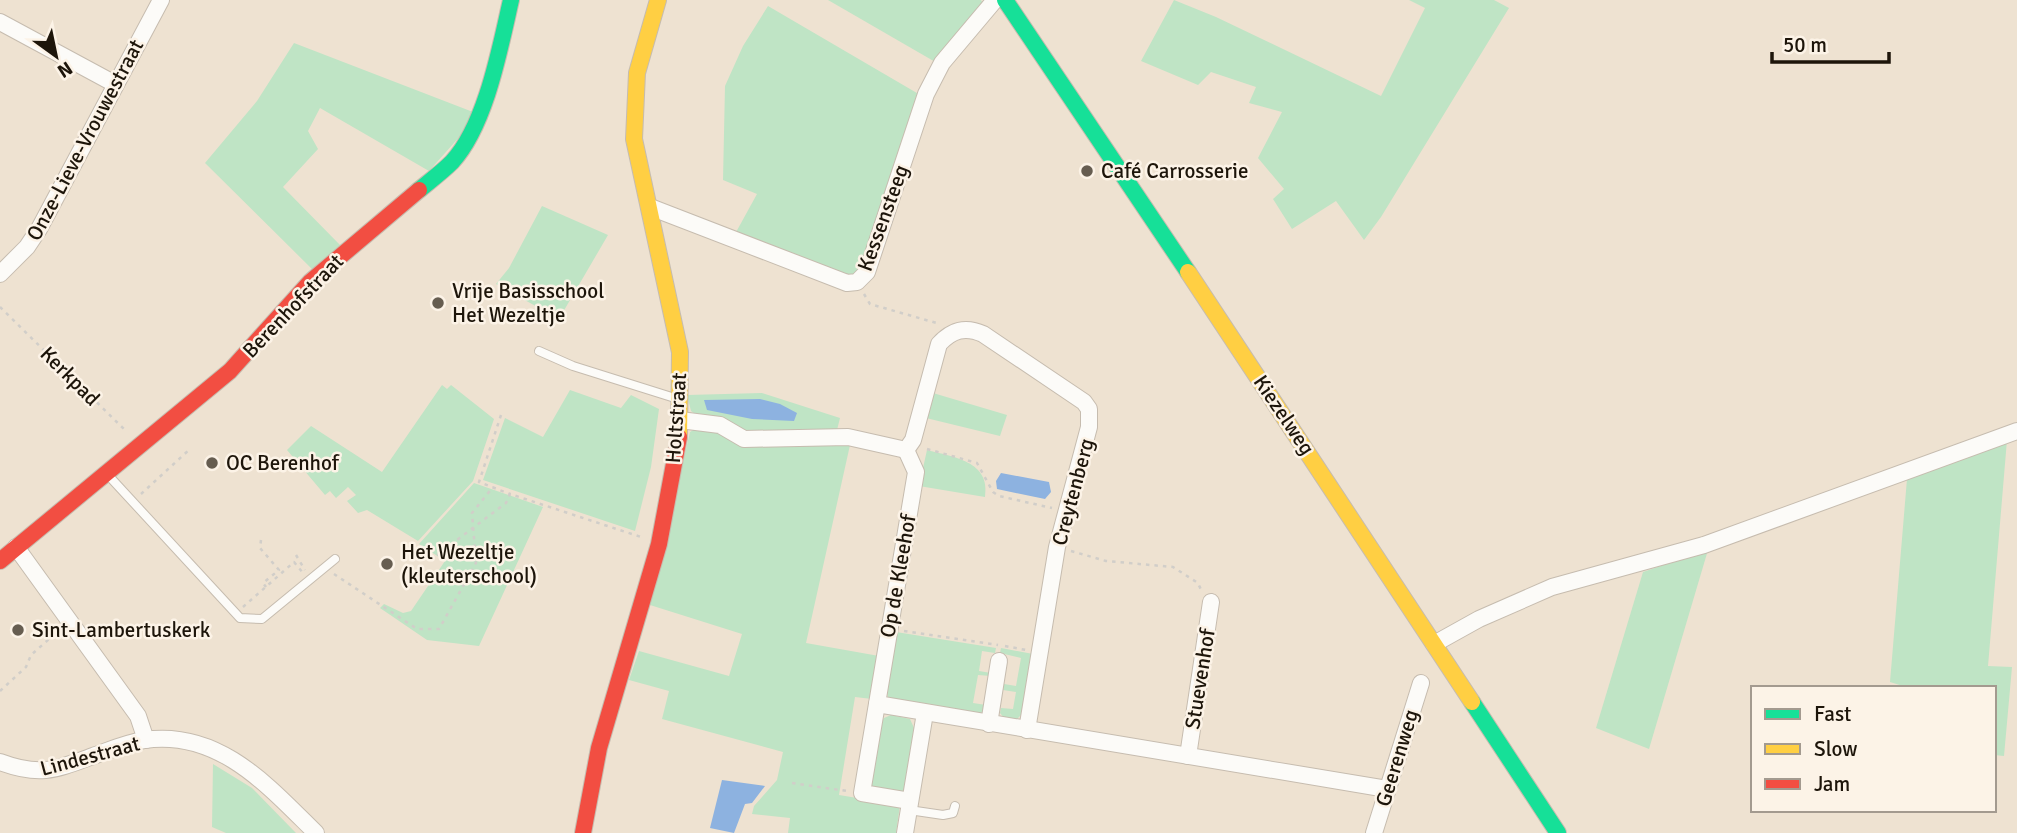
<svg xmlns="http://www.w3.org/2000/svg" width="2017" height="833" font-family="Signika,sans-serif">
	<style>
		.green { fill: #bfe4c5 }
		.water { fill: #8db2e0 }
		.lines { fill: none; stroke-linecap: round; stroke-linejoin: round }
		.lane-casing { stroke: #c6bcaf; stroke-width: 10 }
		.street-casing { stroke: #c6bcaf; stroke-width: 18 }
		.fast-casing { stroke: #c6bcaf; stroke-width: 18 }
		.slow-casing { stroke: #c6bcaf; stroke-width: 18 }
		.jam-casing { stroke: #c6bcaf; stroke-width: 18 }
		.path { stroke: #d1cec9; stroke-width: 2.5; stroke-dasharray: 3.5 5; stroke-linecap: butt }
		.lane { stroke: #fcfbf8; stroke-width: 8 }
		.street { stroke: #fcfbf8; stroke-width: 16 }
		.fast { stroke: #16e098; stroke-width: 16 }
		.slow { stroke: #ffcf43; stroke-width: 16 }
		.jam { stroke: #f24e42; stroke-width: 16 }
		.poi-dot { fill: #665d50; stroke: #fcf3e7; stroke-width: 2.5 }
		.labels { text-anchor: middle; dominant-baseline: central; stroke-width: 5; stroke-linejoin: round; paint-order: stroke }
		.street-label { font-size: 21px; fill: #1d150a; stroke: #fcf3e7 }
		.poi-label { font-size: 21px; fill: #1d150a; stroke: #fcf3e7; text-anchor: start }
	</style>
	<rect width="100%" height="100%" fill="#eee2d1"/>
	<g class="green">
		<path d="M828,0h153l3,5 -47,58z"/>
		<path d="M1174,0l42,17 165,79 44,-88 -16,-8h85l15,8 -128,209 -17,23 -28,-39 -44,28 -19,-30 11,-10 -26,-31 24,-46 -33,-9 7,-16 -45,-15 -13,13 -57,-24z"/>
		<path d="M768,6l154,90 -61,175 -5,4 -10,1 -111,-42 22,-40 -34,-14 2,-94 18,-40z"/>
		<path d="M294,43l179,69 -11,22 -33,37 -109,-63 -12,23 10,18 -35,38 57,58 -26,26 -109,-108 52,-62z"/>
		<path d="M542,206l66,29 -49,84 -63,-35 13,-16z"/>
		<path d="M442,385l5,4 4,-4 43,34 -21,62 -55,60 -51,-31 -9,3 -11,-12 9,-6 -8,-8 -12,11 -6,-7 -5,4 -38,-45 24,-24 71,46z"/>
		<path d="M570,390l51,18 10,-13 28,14 -8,58 -16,64 -152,-51 22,-62 38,19z"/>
		<path d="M762,393l78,25 -3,12 -93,2 -49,-18 -4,-3 -4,-16z"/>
		<path d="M933,393l74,22 -7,21 -74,-18z"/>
		<path d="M695,429l142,13 13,3 -44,198 73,13 -7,43 -17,-2 -16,98 61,10 -4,28h-108l2,-15 -38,-4 2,-8 23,-26 6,-28 -121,-33 7,-28 -40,-11 10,-29 90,25 13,-42 -92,-29 40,-173z"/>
		<path d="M2007,440l-19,226 24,1 -8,89 -10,-1v-67h-85l-19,-6 17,-203z"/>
		<path d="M927,450c26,7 64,11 58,47l-66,-11z"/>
		<path d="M474,483l69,24 -64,139 -52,-6 -47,-32 4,-4 19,9 8,-2 34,-50 -26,-17z"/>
		<path d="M1708,550l-59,199 -53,-21 47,-156z"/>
		<path d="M896,632l100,16 -1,5 -13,-2 -3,20 12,2v3l-13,-1 -5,28 13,2 -1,5 -7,5 -82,-13 -8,-5 -2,-8z"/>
		<path d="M1001,648l32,6 -10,59 -8,8 -10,-2 -5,-6 1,-5 12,1 3,-17 -13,-2 1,-6 12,2 5,-28 -21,-5z"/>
		<path d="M891,715l19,4 4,9 -11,68 -34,-5 12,-67 3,-6z"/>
		<path d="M213,764l39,24 44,45h-70l-14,-6z"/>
	</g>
	<g class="water">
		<path d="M760,399l20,5 17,9 -3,8 -42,-2 -45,-9 -3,-10z"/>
		<path d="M1001,473l48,9 2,10 -6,7 -48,-10 -1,-8z"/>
		<path d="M722,780l43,6 -13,17 -7,1 -11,29 -24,-5z"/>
	</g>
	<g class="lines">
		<g class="lane-casing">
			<g id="lane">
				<path d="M539,351l34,15 105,33"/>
				<path d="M108,475l132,143 22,1 73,-60"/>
				<path d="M909,810l34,5 10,-2 2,-7"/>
			</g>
		</g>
		<g class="street-casing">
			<g id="street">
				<path d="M0,22l115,62"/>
				<path d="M650,207l197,76 10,-1 10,-10 59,-178 16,-31 53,-63"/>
				<path d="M0,274l27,-27 12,-18 122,-229"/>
				<path d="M680,420l40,5 24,14 104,-2 58,13"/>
				<path d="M906,450l7,-10 26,-96c13,-14 26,-18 44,-10l101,68 5,7v18l-32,120 -30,183"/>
				<path d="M906,450l10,22 -54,321 48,8"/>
				<path d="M16,547l122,169 8,24"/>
				<path d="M1434,644l45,-25 73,-32 152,-42 313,-114"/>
				<path d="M877,704l510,85"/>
				<path d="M989,724l10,-63"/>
				<path d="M1188,756l23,-154"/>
				<path d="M0,762c40,15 55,8 93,-6 17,-6 33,-13 51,-16 75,-11 124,46 172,93"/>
				<path d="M905,833l20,-120"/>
				<path d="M1374,833l47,-150"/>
			</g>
		</g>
		<g class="fast-casing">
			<g id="fast">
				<path d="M1005,0l183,272"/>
				<path d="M419,190c11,-9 23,-18 33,-28 34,-37 48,-114 59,-162"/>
				<path d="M1472,702l86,131"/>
			</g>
		</g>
		<g class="slow-casing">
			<g id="slow">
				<path d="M658,0l-21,73 -3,66 46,213 -1,85"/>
				<path d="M1188,272l284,430"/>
			</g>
		</g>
		<g class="jam-casing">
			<g id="jam">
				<path d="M0,561l230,-190 80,-89 109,-92"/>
				<path d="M583,833l16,-85 60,-204 20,-107"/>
			</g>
		</g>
		<g class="path">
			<path d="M864,294l6,10 70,20"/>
			<path d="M0,307l127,125"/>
			<path d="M501,415l-22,67 31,12"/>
			<path d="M927,449l50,14 16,29 6,4 53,12"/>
			<path d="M141,494l49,-45"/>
			<path d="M261,540l-1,8 19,22 -16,13 3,4"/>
			<path d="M1071,551l35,10 67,6 25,16 4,9"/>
			<path d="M296,555l9,15"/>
			<path d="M437,555l69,-52 4,-9 131,43"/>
			<path d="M334,574l83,55h22l37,-66 -4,-50 21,-26"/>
			<path d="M243,607l51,-45 9,11"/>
			<path d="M904,631l94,14"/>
			<path d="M1005,646l21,4"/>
			<path d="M0,691l26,-24 5,-12 26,-23"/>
			<path d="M792,783l55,8"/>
		</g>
		<use href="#lane" class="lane"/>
		<use href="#street" class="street"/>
		<use href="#fast" class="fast"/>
		<use href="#slow" class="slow"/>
		<use href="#jam" class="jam"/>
	</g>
	<g class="poi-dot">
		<circle cx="1087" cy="171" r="7"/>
		<circle cx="438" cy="303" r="7"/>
		<circle cx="212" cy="463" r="7"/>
		<circle cx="387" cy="564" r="7"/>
		<circle cx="18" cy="630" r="7"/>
	</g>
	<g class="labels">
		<g class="street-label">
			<text transform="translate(85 140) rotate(-62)">Onze-Lieve-Vrouwestraat</text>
			<text transform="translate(883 218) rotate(-70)">Kessensteeg</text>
			<text transform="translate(293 306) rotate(-46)">Berenhofstraat</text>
			<text transform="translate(70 376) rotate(45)">Kerkpad</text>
			<text transform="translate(1284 415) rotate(56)">Kiezelweg</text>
			<text transform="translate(676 418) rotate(-86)">Holtstraat</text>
			<text transform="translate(1073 492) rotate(-75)">Creytenberg</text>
			<text transform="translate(898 576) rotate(-80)">Op de Kleehof</text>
			<text transform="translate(1200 679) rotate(-81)">Stuevenhof</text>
			<text transform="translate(90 756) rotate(-15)">Lindestraat</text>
			<text transform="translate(1397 758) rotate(-73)">Geerenweg</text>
		</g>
		<g class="poi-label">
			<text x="1101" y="171">Café Carrosserie</text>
			<text x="452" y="291">Vrije Basisschool<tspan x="452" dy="24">Het Wezeltje</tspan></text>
			<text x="226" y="463">OC Berenhof</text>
			<text x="401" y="552">Het Wezeltje<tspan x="401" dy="24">(kleuterschool)</tspan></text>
			<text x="32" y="630">Sint-Lambertuskerk</text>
		</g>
	</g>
	<rect x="1751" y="686" width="245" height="126" fill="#fcf3e7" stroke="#a39a8f" stroke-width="2"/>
	<rect x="1765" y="709" width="35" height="10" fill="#16e098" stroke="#a39a8f" stroke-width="2"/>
	<text x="1814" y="721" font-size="21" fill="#1d150a">Fast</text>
	<rect x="1765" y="744" width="35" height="10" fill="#ffcf43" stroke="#a39a8f" stroke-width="2"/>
	<text x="1814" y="756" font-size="21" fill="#1d150a">Slow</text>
	<rect x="1765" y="779" width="35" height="10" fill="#f24e42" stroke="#a39a8f" stroke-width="2"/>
	<text x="1814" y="791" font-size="21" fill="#1d150a">Jam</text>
	<g transform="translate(56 56) rotate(147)" stroke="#fcf3e7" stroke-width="5" paint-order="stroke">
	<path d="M0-5L12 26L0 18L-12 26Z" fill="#1d150a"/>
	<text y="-10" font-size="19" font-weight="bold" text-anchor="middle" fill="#1d150a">N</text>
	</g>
	<path d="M1772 52v10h117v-10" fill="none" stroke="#1d150a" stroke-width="3.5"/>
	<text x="1783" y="52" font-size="21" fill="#1d150a" stroke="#fcf3e7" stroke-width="5" paint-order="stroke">50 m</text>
</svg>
